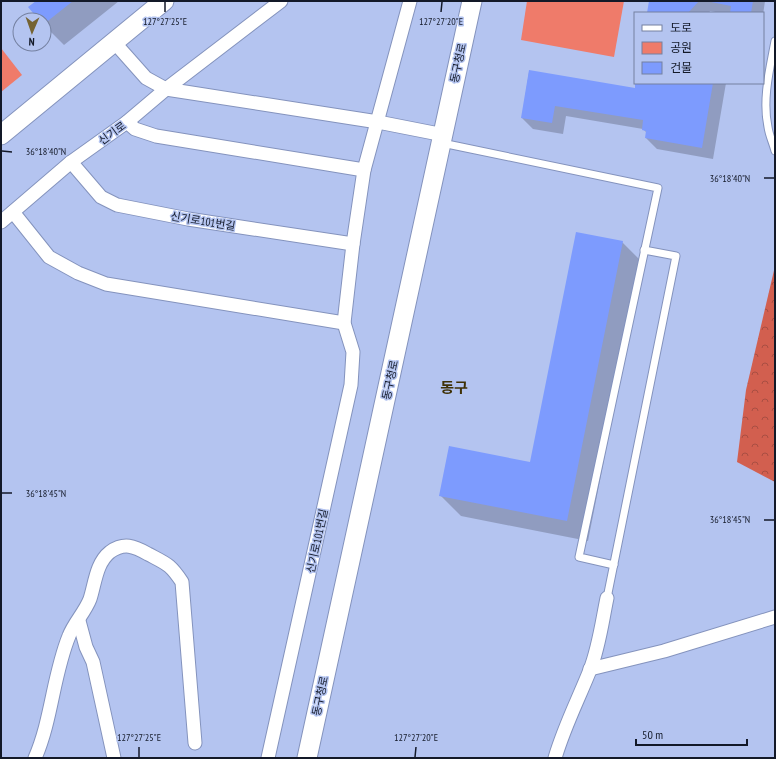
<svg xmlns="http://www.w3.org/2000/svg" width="776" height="759" font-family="'PT Sans Narrow','Noto Sans KR',sans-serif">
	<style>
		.green { fill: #ef7b6a }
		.forest { fill: url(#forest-crowns) }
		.shadow { fill: #0003 }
		.building { fill: #7d9bfe }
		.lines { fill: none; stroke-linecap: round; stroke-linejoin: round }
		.service-casing { stroke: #8493bd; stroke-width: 9 }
		.minor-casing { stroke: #8493bd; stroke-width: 15 }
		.secondary-casing { stroke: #8493bd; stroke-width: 21 }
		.service { stroke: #fff; stroke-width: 7 }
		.minor { stroke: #fff; stroke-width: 13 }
		.secondary { stroke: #fff; stroke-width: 19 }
		.ticks { fill: none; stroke: #131928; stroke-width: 1.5 }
		.labels { text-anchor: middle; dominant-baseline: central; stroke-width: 3; stroke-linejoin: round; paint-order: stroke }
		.street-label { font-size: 11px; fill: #131928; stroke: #b4c4f0 }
		.district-label { font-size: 15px; font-weight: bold; fill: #3f3106; stroke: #b4c4f0 }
		.ticks-label { font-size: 10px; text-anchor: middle; fill: #131928; stroke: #b4c4f0; stroke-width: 3; stroke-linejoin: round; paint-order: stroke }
	</style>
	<defs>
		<pattern id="forest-crowns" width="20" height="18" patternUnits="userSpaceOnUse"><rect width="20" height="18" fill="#d25f4f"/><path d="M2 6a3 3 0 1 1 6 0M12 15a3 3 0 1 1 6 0" fill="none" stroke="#a94e42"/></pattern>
	</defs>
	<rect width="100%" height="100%" fill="#b4c4f0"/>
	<g class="green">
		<path d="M527,1h97l-10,56 -93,-17z"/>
		<path d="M1,48l21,27 -21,17z"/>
	</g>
	<path class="forest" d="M775,266v216l-38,-20 9,-72z"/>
	<g class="shadow">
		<path d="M38,1h81l-55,44 -20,-20v-5h-4z"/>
		<path d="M650,1h115l-2,14v-2h-42l-11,-2 -1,2h-61z"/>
		<path d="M529,72l106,17 1,-6h90l-13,76 -56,-10 -11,-11 1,-5 -4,-4 -77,-13 -3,18 -30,-5 -11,-11z"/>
		<path d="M622,242l21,21 -55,278 -127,-25 -21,-21 91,-32z"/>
	</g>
	<g class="building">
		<path d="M36,1h37l-29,23v-4h-5l-11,-13z"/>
		<path d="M649,1h50l-11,12h-41z"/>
		<path d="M706,1h47l-2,12h-21l1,-7z"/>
		<path d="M529,70l106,18v-5h78l-11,65 -57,-10 1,-7 -4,-1 1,-10 -88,-14 -3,17 -31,-5z"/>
		<path d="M576,232l47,9 -56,280 -128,-25 10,-50 81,16z"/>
	</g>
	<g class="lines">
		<g class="service-casing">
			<g id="service">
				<path d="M775,41c-5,27 -13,58 -7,86 1,8 5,16 7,24"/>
				<path d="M442,143l216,45 -79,369 35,8"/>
				<path d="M607,598l69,-342 -32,-6"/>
			</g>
		</g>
		<g class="minor-casing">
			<g id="minor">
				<path d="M114,42l32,36 20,11 212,33 66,13"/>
				<path d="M127,122l8,7 21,7 208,34"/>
				<path d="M71,162l30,35 16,8 71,14 165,25"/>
				<path d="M13,212l36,45 29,16 28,11 238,39"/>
				<path d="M1,222l70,-60 56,-40 39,-33 115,-88"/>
				<path d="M79,621l7,26 7,15 21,96"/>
				<path d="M590,669l74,-18 111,-34"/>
				<path d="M35,758c17,-39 18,-83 34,-122 5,-13 16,-24 21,-37 5,-15 6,-36 20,-47 14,-10 24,-6 38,2 19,10 22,10 34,28l13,161"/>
				<path d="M268,758l83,-373 2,-33 -9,-29 9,-79 11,-74 46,-169"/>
				<path d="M555,758c9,-31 23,-58 35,-88 9,-23 12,-48 17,-72"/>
			</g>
		</g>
		<g class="secondary-casing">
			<g id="secondary">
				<path d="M1,135l163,-134"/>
				<path d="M307,758l165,-757"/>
			</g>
		</g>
		<use href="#service" class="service"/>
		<use href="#minor" class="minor"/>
		<use href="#secondary" class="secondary"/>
	</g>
	<path class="ticks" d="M165,12v-10M441,12l1,-10M2,151l10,1M764,178h10M2,493h10M764,520h10M139,757v-10M415,757l1,-10"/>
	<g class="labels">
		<g class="street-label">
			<text transform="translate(458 63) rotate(-78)">동구청로</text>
			<text transform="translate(112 133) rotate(-36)">신기로</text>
			<text transform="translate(203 221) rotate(9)">신기로101번길</text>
			<text transform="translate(390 380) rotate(-78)">동구청로</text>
			<text transform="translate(317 541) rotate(-78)">신기로101번길</text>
			<text transform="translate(320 696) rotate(-78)">동구청로</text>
		</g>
		<g class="district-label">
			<text x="454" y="387">동구</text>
		</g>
	</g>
	<g class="ticks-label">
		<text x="165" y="25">127°27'25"E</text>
		<text x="441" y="25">127°27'20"E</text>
		<text x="46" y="155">36°18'40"N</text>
		<text x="730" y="182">36°18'40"N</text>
		<text x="46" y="497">36°18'45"N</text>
		<text x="730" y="523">36°18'45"N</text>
		<text x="139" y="741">127°27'25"E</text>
		<text x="416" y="741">127°27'20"E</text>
	</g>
	<rect width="776" height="759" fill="none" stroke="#131928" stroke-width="4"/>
	<rect x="634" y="12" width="130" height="72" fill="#b4c4f0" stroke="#7480a0"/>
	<rect x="642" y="25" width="20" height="6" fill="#ffffff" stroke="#7480a0"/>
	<text x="670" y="32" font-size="12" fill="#131928">도로</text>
	<rect x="642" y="42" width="20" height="12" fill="#ef7b6a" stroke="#7480a0"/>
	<text x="670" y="52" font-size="12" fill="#131928">공원</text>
	<rect x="642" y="62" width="20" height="12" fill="#7d9bfe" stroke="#7480a0"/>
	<text x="670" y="72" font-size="12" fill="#131928">건물</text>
	<g transform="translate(32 32) rotate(182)"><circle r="19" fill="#b4c4f0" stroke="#7480a0"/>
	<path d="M0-3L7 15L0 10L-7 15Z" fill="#756332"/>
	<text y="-6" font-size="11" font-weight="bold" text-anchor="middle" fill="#131928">N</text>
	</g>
	<path d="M636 739v6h111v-6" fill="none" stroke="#131928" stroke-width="2"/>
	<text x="642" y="739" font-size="12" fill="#131928" stroke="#b4c4f0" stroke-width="3" paint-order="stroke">50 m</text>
</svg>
